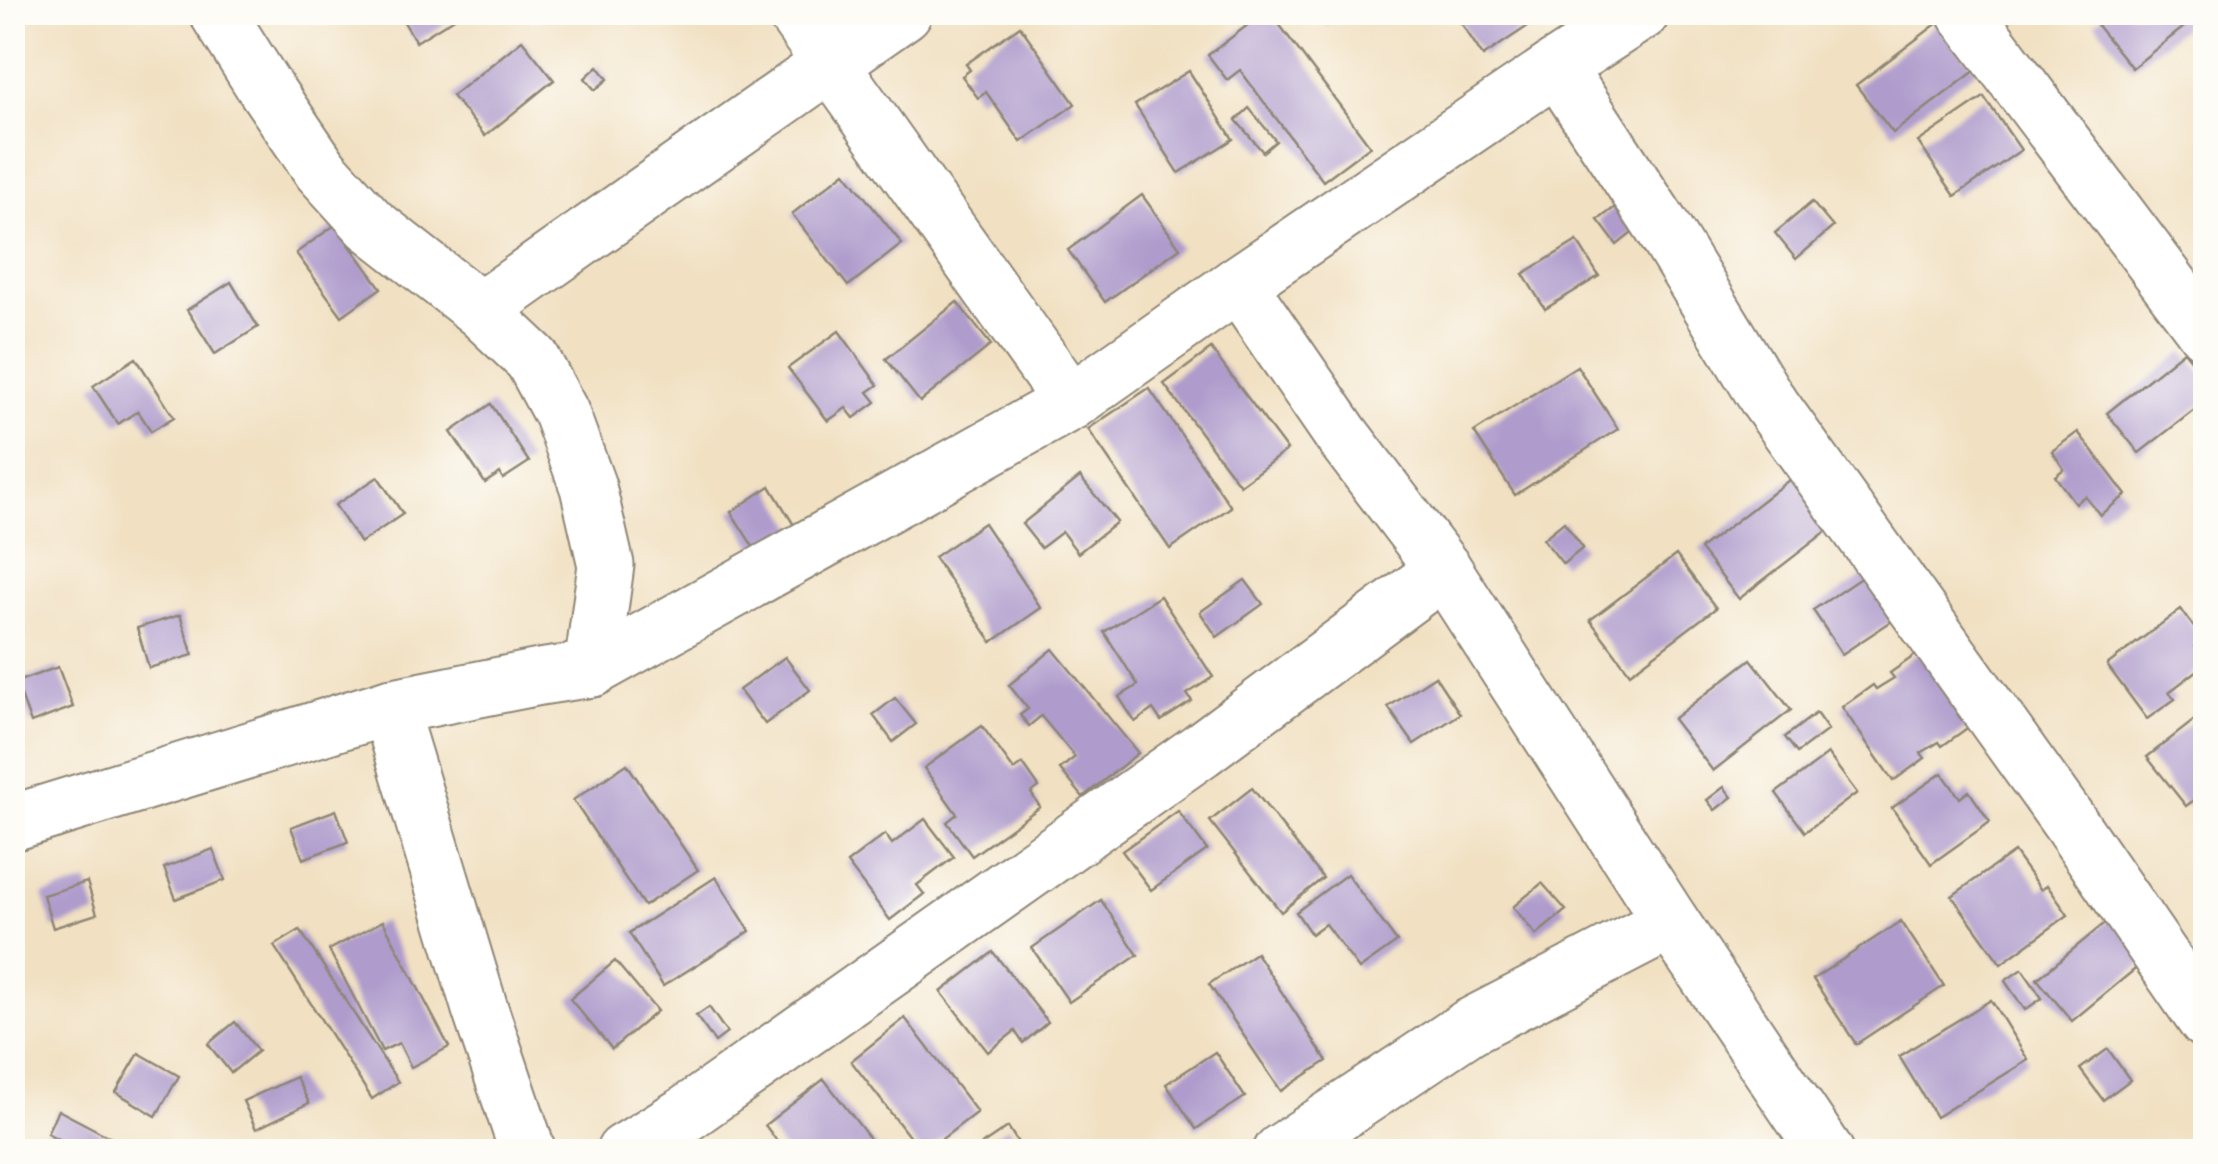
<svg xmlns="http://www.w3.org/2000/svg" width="2218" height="1164" font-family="'EB Garamond',serif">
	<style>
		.building { fill: #af9bcc }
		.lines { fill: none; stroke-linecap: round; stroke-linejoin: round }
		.minor-casing { stroke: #8e8676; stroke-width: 59 }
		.minor { stroke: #fff; stroke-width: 55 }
	</style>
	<rect width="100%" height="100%" fill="#fdfcf7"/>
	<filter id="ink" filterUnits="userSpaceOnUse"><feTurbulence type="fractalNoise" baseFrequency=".01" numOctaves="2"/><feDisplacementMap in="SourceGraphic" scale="20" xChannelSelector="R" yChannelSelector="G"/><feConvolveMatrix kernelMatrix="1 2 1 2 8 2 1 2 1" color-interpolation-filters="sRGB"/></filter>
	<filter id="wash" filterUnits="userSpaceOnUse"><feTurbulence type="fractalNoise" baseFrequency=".0048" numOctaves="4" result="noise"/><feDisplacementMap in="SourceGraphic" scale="40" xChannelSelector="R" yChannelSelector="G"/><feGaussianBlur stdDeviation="2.25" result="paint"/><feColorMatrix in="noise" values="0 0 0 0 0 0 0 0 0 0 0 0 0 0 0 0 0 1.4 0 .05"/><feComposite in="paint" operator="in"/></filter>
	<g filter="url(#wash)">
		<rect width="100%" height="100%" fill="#f1e0c1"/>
		<g id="blocks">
			<g class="building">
				<path d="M398,12h66l-48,30z"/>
				<path d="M1265,12h5l100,134 -47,35 -83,-111 -13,10 -19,-25z"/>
				<path d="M1318,12h25l-17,13z"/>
				<path d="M1454,12h82l4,6 -57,38z"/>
				<path d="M2108,12h95l-71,56 -37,-45z"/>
				<path d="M1939,22l37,48 -83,63 -37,-48z"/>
				<path d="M1020,26l55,78 -54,38 -35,-50 -8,6 -16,-22 8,-6 -4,-6z"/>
				<path d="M522,40l32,40 -69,56 -33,-40z"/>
				<path d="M598,66l10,13 -13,11 -10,-12z"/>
				<path d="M1189,71l44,68 -54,34 -44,-68z"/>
				<path d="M1984,97l37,53 -66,46 -37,-54z"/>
				<path d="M1249,108l27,33 -13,11 -27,-32z"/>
				<path d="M845,172l57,72 -54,42 -56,-72z"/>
				<path d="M1142,195l38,53 -75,54 -37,-52z"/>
				<path d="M1812,202l21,25 -37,32 -21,-26z"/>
				<path d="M1618,205l19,24 -20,16 -19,-25z"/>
				<path d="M335,225l46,63 -39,28 -46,-63z"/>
				<path d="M1577,241l22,35 -54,33 -22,-35z"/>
				<path d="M231,282l27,45 -43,27 -28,-44z"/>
				<path d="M957,302l34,43 -71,57 -34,-43z"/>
				<path d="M839,331l39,54 -10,7 8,10 -22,16 -8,-10 -18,13 -40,-53z"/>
				<path d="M1211,349l76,101 -47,35 -76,-101z"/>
				<path d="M2184,351l22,27v23l-67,52 -32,-40z"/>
				<path d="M136,358l38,59 -23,14 -13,-20 -20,13 -25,-38z"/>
				<path d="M1577,366l41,63 -103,66 -41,-63z"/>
				<path d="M1149,388l82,119 -61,42 -82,-120z"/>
				<path d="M491,404l38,58 -26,17 -3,-6 -15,10 -34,-51z"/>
				<path d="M2078,432l48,63 -26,20 -15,-19 -10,7 -20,-27 9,-7 -12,-18z"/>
				<path d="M1798,473l39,50 -98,76 -39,-50z"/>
				<path d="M378,477l25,37 -43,29 -25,-38z"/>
				<path d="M1080,477l37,45 -39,31 -16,-21 -21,16 -19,-24z"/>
				<path d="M770,486l27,44 -38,26 -28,-44z"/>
				<path d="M1564,522l19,26 -20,16 -20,-25z"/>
				<path d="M984,523l57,85 -49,34 -58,-85z"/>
				<path d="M1676,555l40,53 -86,65 -40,-53z"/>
				<path d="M1868,573l30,44 -56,37 -29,-44z"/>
				<path d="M1245,580l18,24 -46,33 -17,-25z"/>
				<path d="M1160,596l53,81 -26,17 5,7 -31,20 -8,-12 -18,13 -16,-25 19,-12 -34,-53z"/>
				<path d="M2181,609l22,31 -8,6 11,18 -37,28 6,7 -28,20 -40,-54z"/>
				<path d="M180,615l13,40 -44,13 -12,-40z"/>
				<path d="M1053,649l85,104 -55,44 -23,-28 15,-12 -34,-41 -12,10 -9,-11 8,-6 -19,-24z"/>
				<path d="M1921,651l52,73 -31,22 -3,-4 -18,11 4,5 -32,23 -51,-74 31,-22 3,4 18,-11 -4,-5z"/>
				<path d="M785,657l25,33 -45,34 -26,-34z"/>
				<path d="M1751,659l40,51 -78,61 -40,-52z"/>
				<path d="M58,667l15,40 -42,16 -15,-41z"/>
				<path d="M1435,676l25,38 -46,30 -26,-37z"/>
				<path d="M895,698l21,26 -23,18 -20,-27z"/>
				<path d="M2206,711v80l-20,15 -39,-49z"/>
				<path d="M1816,713l12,17 -31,23 -12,-16z"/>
				<path d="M982,726l32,44 9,-6 16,23 -8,6 9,14 -68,49 -25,-34 10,-8 -33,-46z"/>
				<path d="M1828,754l29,39 -52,39 -29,-39z"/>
				<path d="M627,764l71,106 -54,36 -71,-106z"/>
				<path d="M1942,773l18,25 9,-7 21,31 -59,42 -39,-56z"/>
				<path d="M1724,787l8,10 -17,13 -8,-10z"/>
				<path d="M1252,788l71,90 -42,34 -71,-91z"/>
				<path d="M336,810l12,32 -45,17 -12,-32z"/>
				<path d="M1178,811l29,39 -56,40 -29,-39z"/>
				<path d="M925,819l29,38 -37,28 7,9 -34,26 -43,-57 38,-29 7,10z"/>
				<path d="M213,849l12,31 -49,19 -12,-31z"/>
				<path d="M2014,852l27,38 6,-5 21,30 -67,49 -49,-68z"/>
				<path d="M1347,874l50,68 -38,27 -34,-45 -14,10 -15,-22z"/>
				<path d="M716,877l34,54 -87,55 -34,-53z"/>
				<path d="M87,882l10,32 -44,14 -10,-33z"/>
				<path d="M1542,883l24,27 -30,25 -23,-28z"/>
				<path d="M1101,900l37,55 -69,47 -37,-54z"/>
				<path d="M2116,914l35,42 -79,65 -35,-42z"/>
				<path d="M383,921l66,126 -38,20 -12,-24 -17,8 -53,-101z"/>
				<path d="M1901,921l43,65 -88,58 -43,-65z"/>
				<path d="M300,930l98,152 -26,17 -98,-153z"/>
				<path d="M993,952l55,70 -25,21 -8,-12 -27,21 -47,-60z"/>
				<path d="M1256,953l71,108 -46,30 -72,-107z"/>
				<path d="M615,961l42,50 -45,38 -42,-50z"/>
				<path d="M2022,969l20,29 -17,12 -20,-29z"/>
				<path d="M1991,1000l37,60 -92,57 -37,-61z"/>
				<path d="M709,1007l18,26 -12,9 -19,-26z"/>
				<path d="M905,1018l72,94 -52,40h-4l-70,-91z"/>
				<path d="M235,1022l23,29 -27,22 -23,-29z"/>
				<path d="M2108,1049l22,31 -27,20 -23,-31z"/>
				<path d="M1215,1052l30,45 -49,32 -30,-45z"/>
				<path d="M139,1053l40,23 -23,40 -40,-24z"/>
				<path d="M296,1077l13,26 -53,26 -13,-28z"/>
				<path d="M824,1079l56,73h-95l-20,-27z"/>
				<path d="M58,1110l80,42h-72l3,-7 -22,-12z"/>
				<path d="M1008,1127l16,25h-53z"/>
			</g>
		</g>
	</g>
	<g filter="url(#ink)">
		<use href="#blocks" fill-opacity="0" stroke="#8e8676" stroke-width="2.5"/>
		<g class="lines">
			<g class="minor-casing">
				<g id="minor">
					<path d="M217,12l46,73 58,85 49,54 110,86 52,49 29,54 27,74 18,78 -14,104"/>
					<path d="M794,12l277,390"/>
					<path d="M1965,12l241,320"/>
					<path d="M1557,67l105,160 105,172 303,424 136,198"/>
					<path d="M1238,284l103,150 103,136 227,352 155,230"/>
					<path d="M480,310l424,-298"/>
					<path d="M389,707l91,302 48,143"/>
					<path d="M12,823l377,-116 151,-30 52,-8 479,-267 167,-118 319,-217 85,-55"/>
					<path d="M624,1152l62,-38 515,-364 243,-180"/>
					<path d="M1281,1152l188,-125 202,-105"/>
				</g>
			</g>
			<use href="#minor" class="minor"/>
		</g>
	</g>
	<rect width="2218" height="1164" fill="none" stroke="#fdfcf7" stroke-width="50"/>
</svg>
